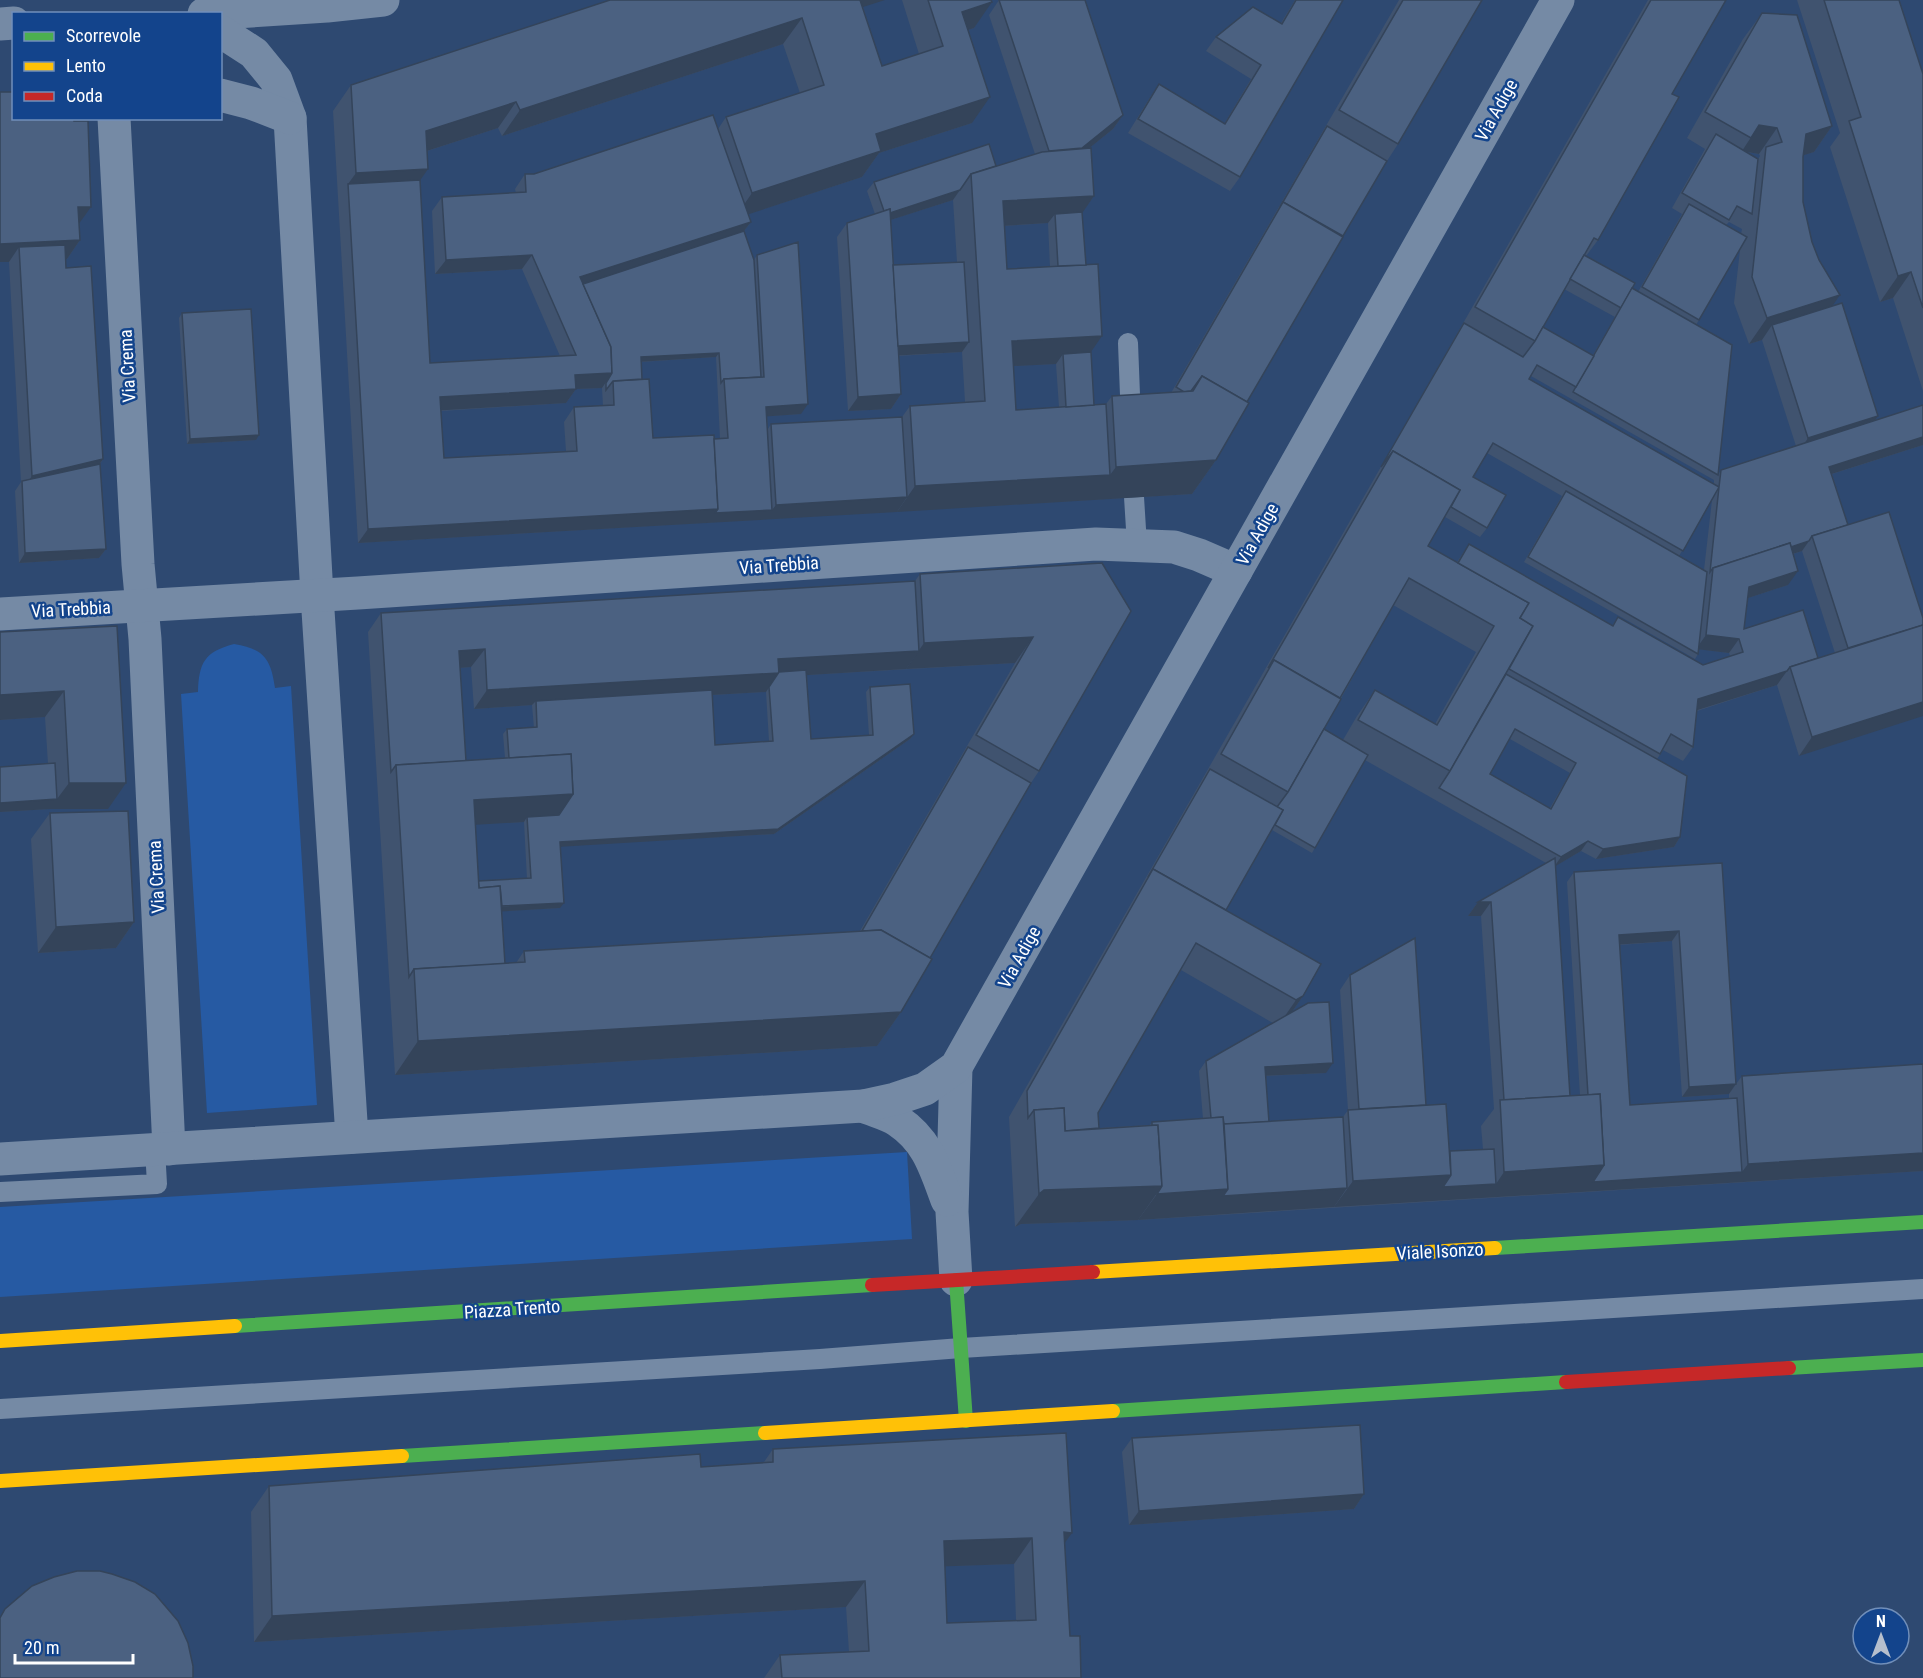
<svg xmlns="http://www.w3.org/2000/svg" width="1923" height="1678" font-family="'Roboto Condensed',sans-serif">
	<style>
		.green { fill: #265aa3 }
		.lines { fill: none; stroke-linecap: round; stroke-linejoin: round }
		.lane { stroke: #758aa5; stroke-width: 20 }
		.street { stroke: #758aa5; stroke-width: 33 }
		.fast { stroke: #4caf50; stroke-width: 14 }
		.slow { stroke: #ffc107; stroke-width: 14 }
		.jam { stroke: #c62828; stroke-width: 14 }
		.wall { fill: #40536f; fill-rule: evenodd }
		.shaded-wall { fill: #34445a }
		.building { fill: #4b6181; stroke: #34445a; stroke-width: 1.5; fill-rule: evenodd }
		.labels { text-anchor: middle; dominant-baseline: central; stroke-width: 5; stroke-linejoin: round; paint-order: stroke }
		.street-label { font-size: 18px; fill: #fff; stroke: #13448c }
	</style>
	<rect width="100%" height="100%" fill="#2e4971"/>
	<g class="green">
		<path d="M234,644c30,5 37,15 41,44l16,-2 26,419 -110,8 -26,-419 17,-2c1,-29 6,-40 36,-48z"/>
		<path d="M907,1152l5,87 -912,58v-90z"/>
	</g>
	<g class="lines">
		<g class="lane">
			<path d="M1128,343l3,78"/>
			<path d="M1134,497l3,48"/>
			<path d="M0,1192l157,-8 -2,-35"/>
			<path d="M0,1409l820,-50 141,-11 962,-59"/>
		</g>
		<g class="street">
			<path d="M204,14l123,-8 56,-6"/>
			<path d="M0,24l14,-1"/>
			<path d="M220,31l34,22 22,27 14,38 27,477 35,542"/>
			<path d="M220,95l31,8 39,15"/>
			<path d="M114,118l24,446 7,75 24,510"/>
			<path d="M0,614l358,-21 738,-49 78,3 25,8 37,16"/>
			<path d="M956,1067l-4,145 4,68"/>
			<path d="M863,1106c11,5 25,8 35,15 30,20 37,47 49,79"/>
			<path d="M0,1159l863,-53 32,-7 30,-10 31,-22 602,-1067"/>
		</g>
		<g class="fast">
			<path d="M1495,1248l428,-26"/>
			<path d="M956,1280l10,141"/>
			<path d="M235,1326l637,-41"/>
			<path d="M1789,1368l134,-8"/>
			<path d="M1113,1411l453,-29"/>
			<path d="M402,1456l363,-23"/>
		</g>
		<g class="slow">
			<path d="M1093,1272l402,-24"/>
			<path d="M0,1341l235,-15"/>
			<path d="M765,1433l348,-22"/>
			<path d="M0,1481l402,-25"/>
		</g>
		<g class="jam">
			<path d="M872,1285l221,-13"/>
			<path d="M1566,1382l223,-14"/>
		</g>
	</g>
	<g class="wall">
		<path d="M902,0h89l-17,28 -6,2 4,93 -93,30 -17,24 -114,37 3,8 -7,9 10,29 3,-5 44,159 -34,2 1,13 3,-5 131,-7 8,-11 55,-4 -3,-50 -64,4 3,38 -10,15 -43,2 -11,-174 10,-14 28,-9 -8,-23 7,-9 122,-16 39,-12 -46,-139 10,-15 124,115 -10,14 -24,19 5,48 -12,16 12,193 12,-1 6,-8 59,-3 228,-393h83l-84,144 -11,17 -140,241 -31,58 -24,34 -834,49 -25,-432 18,-26 512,-78 19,59 37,-12zM783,44l17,49 -74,24 -8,12 -184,45h-9l-10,15 1,4 -74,4 -10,14 3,63 87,-5 38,87 -130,7 -10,-183 7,-29 71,-23 4,8zM953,200l4,62 -64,3 -3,-45zM1048,223l2,44 -43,2 -2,-43zM716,357l4,82 -67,-1 -11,-59 -1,-17zM1056,364l3,43 -43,3 -3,-44zM602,388l1,18 -29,1 -10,15 2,29 -122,7 -3,-47 125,-8 10,-14z"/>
		<path d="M1295,0h48l-103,177 -10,14 -102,-58 21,-34 10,-15 65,40 27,-45 -45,-28 10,-14 65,-14z"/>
		<path d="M1648,0h78l-54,94 -74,146 -12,16 52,36 44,-78 -10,-6 33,-59 -18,-11 56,-99 19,-26 70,113 -18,26 -11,3v47l9,40 20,64 43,115 48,-16v40l-91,29 16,51 75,93 -124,138 -22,-71 -80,26 -4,36 -10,14 -20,-11 -6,9 23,78 -6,10 -78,12 -15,-8 -26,15 15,230 10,-1 -13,-213 7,-10 148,-9 14,221 6,-8 181,-12v107l-785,49 -117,4 -6,3 -6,-110zM1747,152l12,2 1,2 -2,3zM1729,222l13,7 -1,5 -15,-9zM1740,250l-6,53 15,41 13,-4 34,106 -75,24 -3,5 -22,-150zM1564,289l51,28 -22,38 -50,-28zM1531,376l183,104v4l-185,-105zM1487,453l75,43 -38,66 171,97 3,-5 1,-5 30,4 1,3 -27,9 -85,-48 -6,9 -143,-82 -12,18 -29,-16 17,-29 35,20 7,-9 -14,-51zM1712,500l-8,70 -25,-14zM1802,551l33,102 -17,5 -74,-29 4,-31 40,-13 5,-31zM1393,605l83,47 -41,72 -60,-34 -18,26 -14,24 -19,-11zM1510,739l60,34 -20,35 -60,-34zM1365,760l181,103 -68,39 -10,14h13l13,193 -13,17 2,23 -33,2 -24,-46 -76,-130 -10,15 8,120 -5,7 -74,5 -3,-46 60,-3 -34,-61 11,-16 -77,-86 46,-80 40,23zM1672,941l10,156 47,-3v5l-99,6 -10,-160zM1181,970l92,53 -67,38 -7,10 4,48 -51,3 -2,3 -51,3 -1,-15z"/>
		<path d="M1797,0h102l24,74v317l-30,-93 -13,4 -50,-155 10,-14z"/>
		<path d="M0,92l79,132 1,16 -13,19h-2l1,9 37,191 -3,5 6,85 -7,9 -80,5 -4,-72 6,-9 -12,-220h-9z"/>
		<path d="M182,313l74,127 -69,4 -8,-126z"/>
		<path d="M1102,563l-63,208 -8,12 -101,175 -29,54 -24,34 -482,29 -27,-443 13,-19 534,-32 5,-7zM1015,663l-155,268 -336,20 -8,12 -11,1 -3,-53 58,-3v-62l214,-12 136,-95 4,-5 -44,-47 -4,5 3,43 -58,4 -4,-64zM471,667l3,42 58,-4 2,23 -27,1 -4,5 2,24 -39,3 -6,-93zM766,692l3,49 -54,4 -3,-50zM524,822l3,57 -49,2 -3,-57z"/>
		<path d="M117,626l-9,183h-58l-50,3v-45l48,-3 -3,-47 -45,3z"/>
		<path d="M50,813l84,109 -18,26 -78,5 -7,-114z"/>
		<path d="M1132,1438l232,56 -10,15 -225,16 -7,-73z"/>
		<path d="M773,1449l291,94 6,93 11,42h-317l16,-23 69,-3 -3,-45 -592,35 -3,-130 18,-26 432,-19 63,-5zM1014,1564l2,56 -69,3 -2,-57z"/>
	</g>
	<g class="shaded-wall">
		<path d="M849,0h36l-47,15z"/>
		<path d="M992,2l-18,26 -30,10 18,-26z"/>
		<path d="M802,18l-19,26 -281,92 18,-26z"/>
		<path d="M990,97l-18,26 -93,30 -17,24 -128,42 18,-26 124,-59z"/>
		<path d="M516,102l-18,26 -90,29 18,-26z"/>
		<path d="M1123,115l-10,14 -41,33 -31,10z"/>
		<path d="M1759,125l18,3 -18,26 -17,-3z"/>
		<path d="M1832,126l-18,26 -26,8 18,-26z"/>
		<path d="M428,169l-18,26 -62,-11 8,-11z"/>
		<path d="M960,190l-7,10 -75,24 7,-10z"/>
		<path d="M1094,196l-18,26 -21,-8 -7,9 -63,4 18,-26z"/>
		<path d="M78,207h13l-13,18z"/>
		<path d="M751,222l-11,14 -165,54 5,-13z"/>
		<path d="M80,240l-13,19 -47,2 -1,-14 -10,15h-9v-18z"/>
		<path d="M532,255l-10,14 -87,5 11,-14z"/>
		<path d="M1911,272l-18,26 -13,4 18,-26z"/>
		<path d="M1840,295l-18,26 -50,4 -10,15 -13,4 18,-26z"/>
		<path d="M1102,336l-18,26 -21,-8 -7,10 -63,3 19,-26z"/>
		<path d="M969,342l-7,10 -74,4 7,-10z"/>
		<path d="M719,353l-3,4 -79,5 4,-5z"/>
		<path d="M612,373l-10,15 -26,1 -10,14 -136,8 10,-14 135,-22z"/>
		<path d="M901,394l-10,15 -43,2 10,-14z"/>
		<path d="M808,404l-7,10 -42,3 7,-10z"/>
		<path d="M1878,416l-10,14 -70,23 10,-15z"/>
		<path d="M259,435l-3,5 -69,4 3,-5z"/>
		<path d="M1923,437v8l-101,32 7,-10z"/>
		<path d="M103,459l-10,15 -71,16 10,-14z"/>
		<path d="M1216,460l-24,34 -295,18 18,-26 195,-11 6,-8z"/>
		<path d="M907,497l-10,15 -539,31 10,-14 350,-20 54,1 4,-5z"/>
		<path d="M1809,541l-7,10 -90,28 1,-8z"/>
		<path d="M106,549l-7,9 -80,5 6,-10z"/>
		<path d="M1798,571l-10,14 -49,16 10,-14z"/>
		<path d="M1706,635l33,4 -10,14 -33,-4z"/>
		<path d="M1033,637l-18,26 -109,6 18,-26z"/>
		<path d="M485,649l-14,18 -25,2 13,-18z"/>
		<path d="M919,651l-13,18 -130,8 -10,15 -230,13v-4l-4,4 -58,4 13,-19 291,-31z"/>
		<path d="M1787,671l-10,14 -89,28 10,-14z"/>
		<path d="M64,691l-19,26 -45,3v-25z"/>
		<path d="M1923,702v14l-124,40 13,-19z"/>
		<path d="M914,734l-4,5 -136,95 -217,13 3,-5z"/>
		<path d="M69,783h57l-18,26h-58l-50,3v-9l57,-4z"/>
		<path d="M573,794l-18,26 -28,-3 -3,5 -69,4 19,-26z"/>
		<path d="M1680,837l-6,10 -78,12 7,-10z"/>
		<path d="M1588,841l-7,10 -27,16 7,-10z"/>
		<path d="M1478,902h13l-10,14h-13z"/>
		<path d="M564,903l-4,5 -100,6 4,-5z"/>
		<path d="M134,922l-18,26 -78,5 18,-26z"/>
		<path d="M1679,931l-7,10 -60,4 7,-10z"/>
		<path d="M1303,996l-18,26 -7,4 18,-26z"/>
		<path d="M901,1012l-24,34 -482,29 23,-34z"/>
		<path d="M1333,1063l-7,10 -67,3 6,-9z"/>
		<path d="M1736,1084l-7,10 -47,3 7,-10z"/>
		<path d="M1923,1153v18l-589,36 19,-26 98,-6 45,9 8,-12 100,-7 138,7 6,-8z"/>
		<path d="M1162,1186l-24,34 -117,4 -6,3 24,-33 5,-4z"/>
		<path d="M1347,1188l-13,19 -196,13 19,-26 71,-5z"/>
		<path d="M1364,1494l-10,15 -225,16 10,-14z"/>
		<path d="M1064,1532l8,1 -19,26z"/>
		<path d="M1032,1538l-18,26 -89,3 19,-26z"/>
		<path d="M865,1581l-19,26 -592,35 18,-26z"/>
	</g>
	<g class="building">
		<path d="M610,0h250l22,66 61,-20 -15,-46h63l1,2 -30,10 28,85 -114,37 5,17 -129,42 -26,-76 98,-32 -22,-67 -282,92 -4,-8 -90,29 2,38 -72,4 -5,-88z"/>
		<path d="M999,0h86l38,115 -41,33 -33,3z"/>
		<path d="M1296,0h47l-103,177 -102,-58 21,-35 66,40 36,-59 -45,-28 37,-30 29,17z"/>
		<path d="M1403,0h79l-84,144 -59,-34z"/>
		<path d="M1651,0h75l-54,94 7,3 -81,143 -4,-2 -59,103 -60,-34z"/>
		<path d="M1824,0h75l24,74v234l-12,-36 -13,4 -49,-155 12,-4z"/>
		<path d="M1762,13l35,2 35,111 -26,8 -3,23v45l9,40 7,18 21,35 -73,23 -15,-41 14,-130 16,-5 -5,-14 -18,-3 -8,13 -46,-26z"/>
		<path d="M0,92h14v26h60v3h14l3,86h-13l2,33 -80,4z"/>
		<path d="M713,115l38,107 -171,55 31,70 1,26 -37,2 1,14 -136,8 4,61 133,-7 -3,-44 40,-2 -1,-24 36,-2 4,59 61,-3 4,74 -350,20 -20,-345 72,-4 10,183 146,-8 -44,-100 -86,5 -4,-63 84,-5 -1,-18h9z"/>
		<path d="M1327,126l60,35 -44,75 -60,-34 -3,5z"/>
		<path d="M1716,134l42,25 -6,55 -15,-8 -8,14 -47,-27z"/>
		<path d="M989,144l7,22 -25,8 -11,16 -70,23v-4l-6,2 -10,-29z"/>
		<path d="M1091,148l3,48 -91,5 4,68 91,-5 4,72 -90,5 4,69 90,-6 4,71 -195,11 -5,-80 75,-5 -14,-227 71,-22z"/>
		<path d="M1283,202l60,35 -96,165 -45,-26 -11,15 -7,1 -8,-5z"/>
		<path d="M1689,204l58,33 -48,83 -57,-33z"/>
		<path d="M890,209l11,185 -43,3 -11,-174z"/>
		<path d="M1082,212l4,53 -28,1 -3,-52z"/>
		<path d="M744,231l10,29 7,117 -37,2 -3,4 -2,-30 -78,4 1,22 -29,2 -7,9v-7l6,-10 -1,-26 -28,-63z"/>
		<path d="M798,242l10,162 -42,3 6,103 -57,3 3,-4 -4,-70 14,-1 -4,-59 40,-2 -7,-122z"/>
		<path d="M65,245l1,23 25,-2 12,193 -71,17 -13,-229z"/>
		<path d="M1584,255l51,28 -14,25 -51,-29z"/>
		<path d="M964,262l5,80 -71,4 -5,-81z"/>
		<path d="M1632,288l100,57 -14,130 -145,-83z"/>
		<path d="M1842,303l36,113 -70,22 -36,-113z"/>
		<path d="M251,309l8,126 -69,4 -8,-126z"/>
		<path d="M1464,323l59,34 12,-16 8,-14 51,29 -18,31 -39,-22 -8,14 190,108 2,-17 202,-65v32l-94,30 19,58 -36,11 -3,5 -18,6 -1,-4 -77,25 -3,4 9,-85 -36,64 -190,-108 -20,34 33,18 -19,33 -36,-21 9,-17 -67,-39 -12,16z"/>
		<path d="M1091,352l3,53 -28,2 -3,-53z"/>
		<path d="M1202,376l47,27 -33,57 -100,7 -4,-71 81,-5z"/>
		<path d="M902,417l5,80 -131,8 -5,-81z"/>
		<path d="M1393,451l67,39 -32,56 101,57 -9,15 13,8 -83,145 -92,-51 17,-30 62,35 57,-99 -85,-48 -69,120 -66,-38 -6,8z"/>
		<path d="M100,464l6,85 -81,4 -3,-72z"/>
		<path d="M1566,491l141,81 -9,82 -170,-97z"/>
		<path d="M1889,512l34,106v7l-75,23 -36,-112z"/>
		<path d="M1790,543l8,28 -49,16 -5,42 59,-19 15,48 -28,9 -3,4 -89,28 -5,48 -22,-13 -11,20 -151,-85 24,-43 -13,-8 9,-15 -71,-40 11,-19 144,82 5,-9 85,48 40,-13 -4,-13 -33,-4 7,-67z"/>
		<path d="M1102,563l29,48 -92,160 -63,-36 57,-98 -109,6 -4,-69z"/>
		<path d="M915,581l4,70 -141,8 1,14 -292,17 -2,-41 -26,2 7,110 -70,4 -5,7 -10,-159z"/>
		<path d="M1923,625v77l-111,35 -22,-70z"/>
		<path d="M117,626l9,157h-57l-5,-92 -64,4v-63z"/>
		<path d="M1274,660l67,39 -53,93 -67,-38z"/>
		<path d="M806,670l5,69 62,-4 -3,-48 40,-3 4,50 -136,95 -218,13 4,61 -62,3 -2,-20 -21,2 -1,-7 53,-3 -4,-61 32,-2 14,-21 -2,-40 -62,4 -2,-29 30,-2 -1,-26 176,-11 3,55 58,-4 -4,-54 10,-15z"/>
		<path d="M1506,674l181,102 -7,61 -77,12 -15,-8 -27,16 -122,-69 11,-17zM1515,729l61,34 -25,46 -61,-35z"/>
		<path d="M1324,729l44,26 -53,93 -40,-23 8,-15 -6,-3 11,-15z"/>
		<path d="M968,747l63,36 -101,175 -49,-28 -19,1z"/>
		<path d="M571,754l2,40 -99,6 5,88 21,-2 5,78 -91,5 -5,8 -13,-212z"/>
		<path d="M55,763l2,36 -57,4v-36z"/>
		<path d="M1210,769l73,41 -57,100 -73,-41 -5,8z"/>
		<path d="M128,811l6,111 -78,5 -6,-114z"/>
		<path d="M1555,858l15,238 -66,4 -13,-198h-13z"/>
		<path d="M1722,863l14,221 -47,3 -10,-156 -60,4 11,170 107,-7 5,74 -149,10 11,-17 -4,-71 -12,1 -14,-223z"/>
		<path d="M1153,869l168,95 -18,32 -7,4 -100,-57 -98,170 1,15 -34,3 -1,-23 -30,2 -6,8 -1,-27z"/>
		<path d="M881,930l51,29 -31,53 -483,29 -4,-72 111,-7 -1,-11z"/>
		<path d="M1415,938l11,167 -67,4 -9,-134z"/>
		<path d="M1329,1002l4,61 -68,4 4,55 -45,2 -1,-7 -12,1 -5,-57 102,-58z"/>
		<path d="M1923,1064v89l-175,11 -6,-88z"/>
		<path d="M1600,1094l4,71 -100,7 -4,-72z"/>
		<path d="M1446,1104l5,71 -98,6 -5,-71z"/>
		<path d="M1064,1108l1,23 93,-6 4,61 -118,4 -5,4 -5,-84z"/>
		<path d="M1223,1117l5,72 -71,5 5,-8 -4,-61h-6v-3z"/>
		<path d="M1343,1117l4,71 -124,8 5,-7 -4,-65z"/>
		<path d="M1494,1149l2,35 -53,3 8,-12 -1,-24z"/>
		<path d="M1360,1425l4,69 -225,17 -7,-73z"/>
		<path d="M1066,1433l6,100 -8,-1 6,104h10l1,42h-299l-2,-23 89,-4 -4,-70 -593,35 -3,-130 431,-32 1,13 72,-5v-13zM1032,1538l4,82 -89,3 -3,-82z"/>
		<path d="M77,1571h23l12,3 23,8 20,12 23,27 10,22 5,23v12h-193v-60l5,-9 27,-23 22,-9z"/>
	</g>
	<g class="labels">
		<g class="street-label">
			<text transform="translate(1496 110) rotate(-61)">Via Adige</text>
			<text transform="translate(127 366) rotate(-93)">Via Crema</text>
			<text transform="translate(1257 534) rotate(-61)">Via Adige</text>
			<text transform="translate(779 565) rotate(-4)">Via Trebbia</text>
			<text transform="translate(71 609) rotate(-3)">Via Trebbia</text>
			<text transform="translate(156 877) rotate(-93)">Via Crema</text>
			<text transform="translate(1019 957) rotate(-61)">Via Adige</text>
			<text transform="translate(1440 1251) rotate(-3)">Viale Isonzo</text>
			<text transform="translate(512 1309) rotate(-4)">Piazza Trento</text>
		</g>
	</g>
	<rect x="12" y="12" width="210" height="108" fill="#13448c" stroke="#718fba" stroke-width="1.5"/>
	<rect x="24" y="32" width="30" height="9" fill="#4caf50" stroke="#718fba" stroke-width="1.5"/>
	<text x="66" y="42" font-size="18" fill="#ffffff">Scorrevole</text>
	<rect x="24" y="62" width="30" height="9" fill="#ffc107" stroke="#718fba" stroke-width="1.5"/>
	<text x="66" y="72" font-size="18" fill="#ffffff">Lento</text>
	<rect x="24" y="92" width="30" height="9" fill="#c62828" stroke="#718fba" stroke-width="1.5"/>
	<text x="66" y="102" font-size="18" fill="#ffffff">Coda</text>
	<g transform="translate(1881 1636)"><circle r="28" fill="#13448c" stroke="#718fba" stroke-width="1.5"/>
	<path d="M0-4.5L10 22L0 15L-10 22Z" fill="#b6bfcd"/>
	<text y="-9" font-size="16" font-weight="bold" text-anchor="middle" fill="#ffffff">N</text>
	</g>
	<path d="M15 1654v9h118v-9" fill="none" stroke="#ffffff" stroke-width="3"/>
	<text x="24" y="1654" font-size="18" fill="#ffffff" stroke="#13448c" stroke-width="4.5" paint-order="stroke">20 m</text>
</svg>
